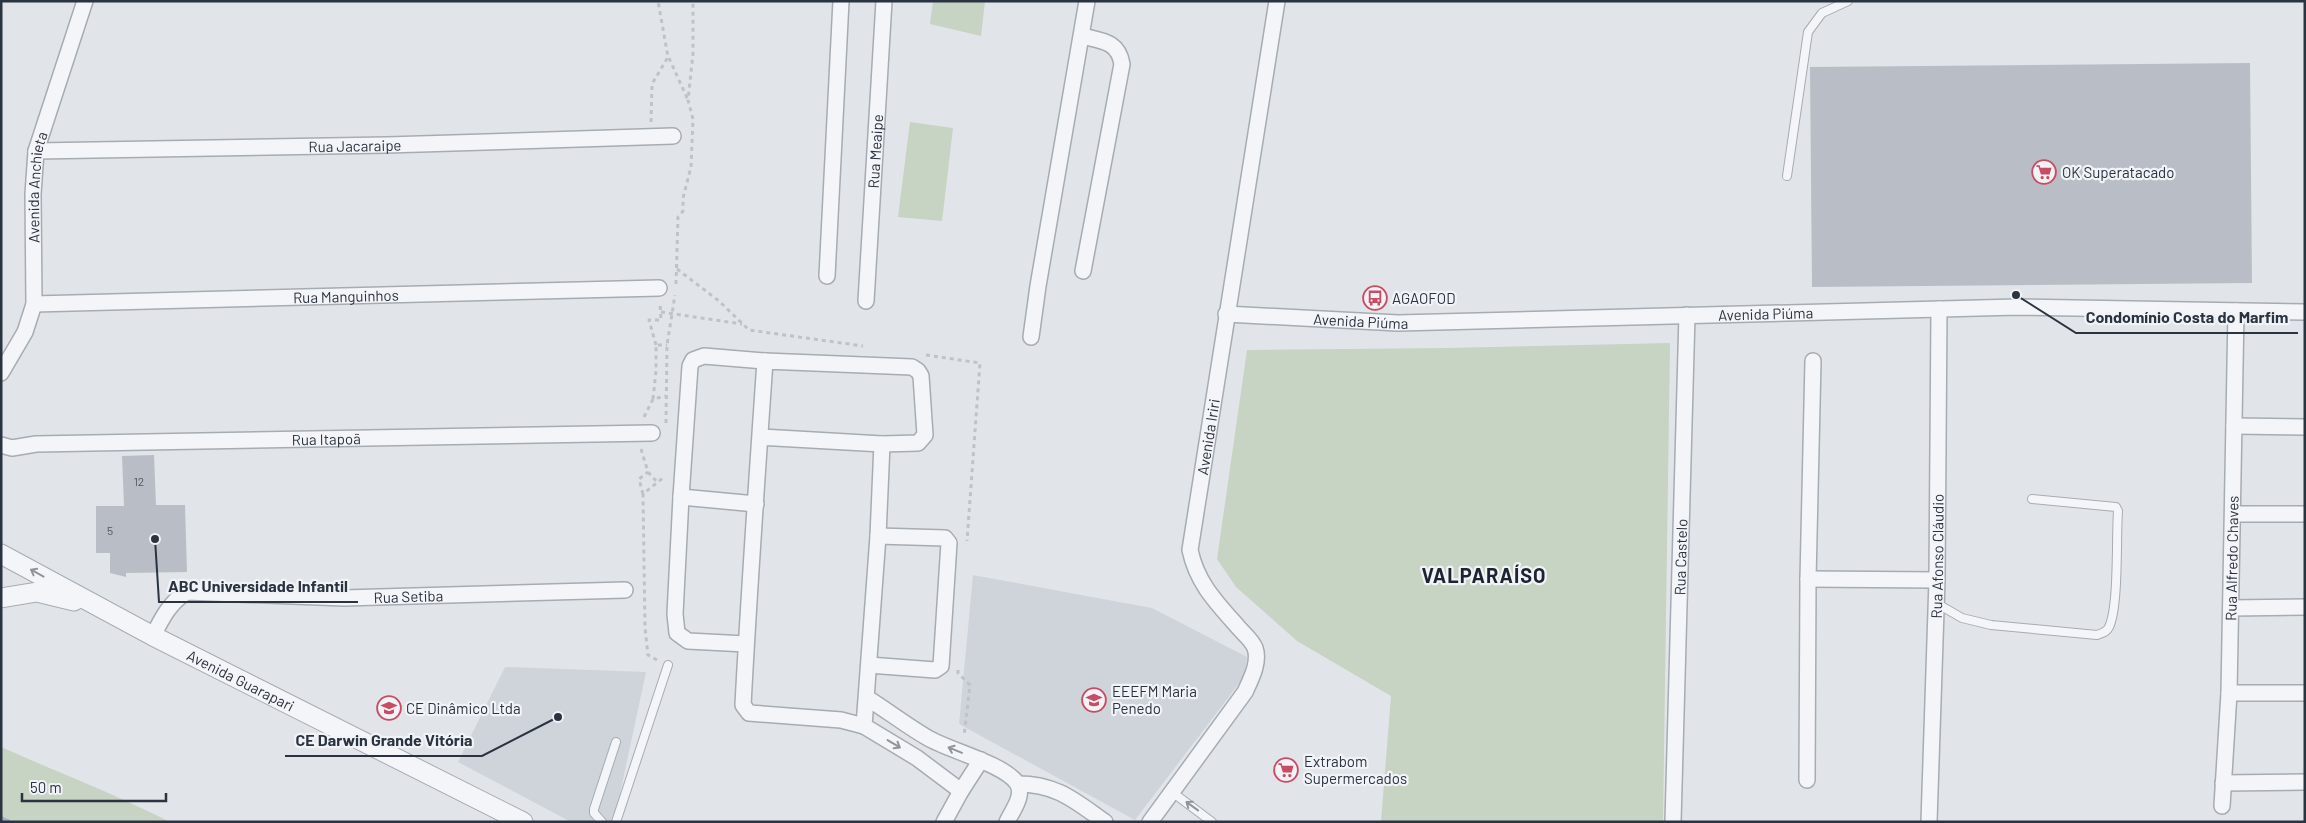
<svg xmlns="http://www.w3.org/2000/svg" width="2306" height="823" font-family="Barlow,sans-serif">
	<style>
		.built { fill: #cfd4db }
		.green { fill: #c7d3c3 }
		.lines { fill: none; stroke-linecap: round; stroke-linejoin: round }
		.stream { stroke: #9eb4c8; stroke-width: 5.5 }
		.building { fill: #b9bec6 }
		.service-casing { stroke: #a6acb3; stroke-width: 10 }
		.minor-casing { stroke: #a6acb3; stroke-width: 18 }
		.tertiary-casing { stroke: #a6acb3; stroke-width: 21 }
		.path { stroke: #bfc3c8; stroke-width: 3; stroke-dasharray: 4 4; stroke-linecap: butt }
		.service { stroke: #f4f5f8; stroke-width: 8 }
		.minor { stroke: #f4f5f8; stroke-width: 15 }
		.tertiary { stroke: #f4f5f8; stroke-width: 19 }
		.oneway { stroke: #8f949c }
		.labels { text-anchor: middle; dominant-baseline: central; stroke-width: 4.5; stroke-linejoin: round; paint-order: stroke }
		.number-label { font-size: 12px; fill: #4e5662 }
		.street-label { font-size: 15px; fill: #2a3340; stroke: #f1f3f7 }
		.poi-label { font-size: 15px; fill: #2a3340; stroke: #f1f3f7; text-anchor: start }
		.district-label { font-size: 20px; font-weight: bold; letter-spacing: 1px; fill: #1c2431; stroke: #f1f3f7 }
		.leader { fill: none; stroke: #2a3340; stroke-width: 2 }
		.callout-dot { fill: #2a3340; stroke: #f1f3f7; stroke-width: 2 }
		.callout-label { font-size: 16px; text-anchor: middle; font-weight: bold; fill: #2a3340; stroke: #f1f3f7; stroke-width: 4.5; stroke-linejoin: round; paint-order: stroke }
	</style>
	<rect width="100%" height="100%" fill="#e1e5e9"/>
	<g class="built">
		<path d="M973,575l179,33 95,49 -3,20 -109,143 -176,-96z"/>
		<path d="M505,667l141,5 -32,150h-43l-113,-60z"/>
	</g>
	<g class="green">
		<path d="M933,1h52l-4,35 -51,-12z"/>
		<path d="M910,122l43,6 -11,93 -44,-4z"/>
		<path d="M1670,343l-7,479h-282l10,-126 -94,-55 -61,-54 -19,-28 30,-209 200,-2z"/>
		<path d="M1,747c56,25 114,47 169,75h-169z"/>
	</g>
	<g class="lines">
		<path class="stream" d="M1,819l7,3"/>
	</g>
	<g class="building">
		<path d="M2250,63l2,220 -440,4 -2,-220z"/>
		<path d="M154,455l2,50h29l2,67 -61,1v4l-16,-4v-20h-14v-47h28l-2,-50z"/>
	</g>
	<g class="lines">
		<g class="service-casing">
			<g id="service">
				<path d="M1787,176l21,-144 14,-19 26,-12"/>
				<path d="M1936,603l26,15 29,7 106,10c5,-2 10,-3 12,-8 10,-21 7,-89 9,-116l-2,-4 -84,-8"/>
				<path d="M1172,792l40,30"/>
				<path d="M602,822l-8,-9v-4l22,-67"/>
				<path d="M616,822l52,-157"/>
			</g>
		</g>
		<g class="minor-casing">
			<g id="minor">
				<path d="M1082,36c20,5 36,5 40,28l-39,207"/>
				<path id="s1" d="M36,151l351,-6 286,-9"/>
				<path d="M827,276l14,-275"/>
				<path id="s2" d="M866,301l18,-300"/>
				<path id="s3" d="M34,304l625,-16"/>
				<path id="s4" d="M1226,314l172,9 619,-16 288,5"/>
				<path d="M1031,337l7,-51 49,-285"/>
				<path id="s5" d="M1,373l24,-41 9,-28 -1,-110 3,-43 49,-150"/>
				<path d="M2234,426l71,1"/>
				<path d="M760,437l122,7 36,-1 7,-8 -4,-59 -3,-5 -6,-4 -147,-6c-8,115 -16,230 -22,344l6,8 92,7 23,6"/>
				<path d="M882,444l-4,92 -14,190 53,32 44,33"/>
				<path id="s6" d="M1,445l11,3 24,-4 616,-11"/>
				<path d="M681,497l75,7"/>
				<path d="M2233,514h72"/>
				<path d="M1808,579l129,1"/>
				<path d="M2231,608l74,-1"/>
				<path id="s7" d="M153,636c9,-18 17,-34 34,-44l157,6 281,-8"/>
				<path d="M746,644l-58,-3 -11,-8 -2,-19 6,-117 9,-131 3,-6 11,-4 61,5"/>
				<path d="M869,665l66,5 6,-4 8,-123 -4,-5 -67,-2"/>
				<path d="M2229,693h76"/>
				<path d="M867,698c21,13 40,28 61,40 20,12 76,26 89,45 8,12 -5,28 -10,39"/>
				<path d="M1807,780l1,-201 5,-218"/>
				<path d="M2223,783l82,-1"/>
				<path d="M1018,784c39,0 57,17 87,38"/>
				<path id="s8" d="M2222,806l7,-113 7,-382"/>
				<path d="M944,822l17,-31 20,-31"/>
				<path id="s9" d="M1150,822l95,-130c6,-13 15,-30 10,-44 -3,-8 -12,-15 -17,-21 -22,-25 -41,-44 -48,-77l87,-549"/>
				<path id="s10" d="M1673,822l14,-507"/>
				<path id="s11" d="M1929,822l8,-242 2,-271"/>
			</g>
		</g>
		<g class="tertiary-casing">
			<g id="tertiary">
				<path id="s12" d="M1,554l152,82 370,186"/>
				<path d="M1,598l36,-6 37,9"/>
			</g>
		</g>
		<g class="path">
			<path d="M669,58l19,42"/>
			<path d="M651,122l1,-38 16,-27 -10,-56"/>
			<path d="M677,269l42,32 30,29 114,16"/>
			<path d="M676,284l2,-67 5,-6v-13l8,-31 2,-48 -5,-19 5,-46v-53"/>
			<path d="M661,312l81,12"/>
			<path d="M656,345l-7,-25h12l-1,-17"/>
			<path d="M926,355l54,8 -13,178"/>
			<path d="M653,399l3,-28v-26h11"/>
			<path d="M644,417l9,-18 13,-3"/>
			<path d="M666,423l1,-78 8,-50"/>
			<path d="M641,449l7,23 10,11"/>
			<path d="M643,494l-4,-15 9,-7"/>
			<path d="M657,660l-9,-5 -3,-27 -2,-134 21,-17"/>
			<path d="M958,670v3l12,12 -6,51"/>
		</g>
		<use href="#service" class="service"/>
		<use href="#minor" class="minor"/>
		<use href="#tertiary" class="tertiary"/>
	</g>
	<defs><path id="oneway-shaft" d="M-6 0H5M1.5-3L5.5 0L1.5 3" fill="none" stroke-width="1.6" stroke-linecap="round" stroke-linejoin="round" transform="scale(1.25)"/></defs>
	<g class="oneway">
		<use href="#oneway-shaft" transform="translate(37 573) rotate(-151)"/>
		<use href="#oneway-shaft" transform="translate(894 744) rotate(31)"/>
		<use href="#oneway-shaft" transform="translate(955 750) rotate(-158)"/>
		<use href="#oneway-shaft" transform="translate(1192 806) rotate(-144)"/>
	</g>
	<defs>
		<g id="supermarket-ring" transform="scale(1.25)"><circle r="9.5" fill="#f1f3f7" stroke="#c94b64" stroke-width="1.5"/><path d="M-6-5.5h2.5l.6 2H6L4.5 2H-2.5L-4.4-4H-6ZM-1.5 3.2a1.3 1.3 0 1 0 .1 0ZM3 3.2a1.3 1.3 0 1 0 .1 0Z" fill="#c94b64"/></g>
		<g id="bus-ring" transform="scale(1.25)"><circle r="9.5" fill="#f1f3f7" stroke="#c94b64" stroke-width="1.5"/><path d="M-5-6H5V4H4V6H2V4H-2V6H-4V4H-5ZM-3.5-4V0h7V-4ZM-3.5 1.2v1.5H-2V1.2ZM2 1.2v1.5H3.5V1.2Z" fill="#c94b64"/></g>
		<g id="school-ring" transform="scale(1.25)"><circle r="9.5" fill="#f1f3f7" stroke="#c94b64" stroke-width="1.5"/><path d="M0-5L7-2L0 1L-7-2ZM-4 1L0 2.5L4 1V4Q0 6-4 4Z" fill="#c94b64"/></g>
	</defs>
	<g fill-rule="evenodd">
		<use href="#supermarket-ring" x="2044" y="172"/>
		<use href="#bus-ring" x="1375" y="298"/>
		<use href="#school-ring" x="1094" y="700"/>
		<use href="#school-ring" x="389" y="708"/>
		<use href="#supermarket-ring" x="1286" y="770"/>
	</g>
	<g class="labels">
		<g class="number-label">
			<text x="139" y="481">12</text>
			<text x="110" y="530">5</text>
		</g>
		<g class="street-label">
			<text stroke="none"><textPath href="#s1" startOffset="319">Rua Jacaraipe</textPath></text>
			<text stroke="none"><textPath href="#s2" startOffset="150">Rua Meaipe</textPath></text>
			<text stroke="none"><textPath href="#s5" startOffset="194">Avenida Anchieta</textPath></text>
			<text stroke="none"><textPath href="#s3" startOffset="312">Rua Manguinhos</textPath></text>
			<text stroke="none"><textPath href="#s4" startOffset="540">Avenida Piúma</textPath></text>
			<text stroke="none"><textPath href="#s4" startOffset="135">Avenida Piúma</textPath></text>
			<text stroke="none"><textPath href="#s9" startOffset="441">Avenida Iriri</textPath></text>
			<text stroke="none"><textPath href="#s6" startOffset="326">Rua Itapoã</textPath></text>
			<text stroke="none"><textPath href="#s11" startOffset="266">Rua Afonso Cláudio</textPath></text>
			<text stroke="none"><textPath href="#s10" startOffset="265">Rua Castelo</textPath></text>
			<text stroke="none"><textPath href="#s8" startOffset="248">Rua Alfredo Chaves</textPath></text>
			<text stroke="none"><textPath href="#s7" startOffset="278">Rua Setiba</textPath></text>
			<text stroke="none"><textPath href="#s12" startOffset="271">Avenida Guarapari</textPath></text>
		</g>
		<g class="poi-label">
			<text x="2062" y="172">OK Superatacado</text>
			<text x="1392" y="298">AGAOFOD</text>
			<text x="1112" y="691">EEEFM Maria<tspan x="1112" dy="17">Penedo</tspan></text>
			<text x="406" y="708">CE Dinâmico Ltda</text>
			<text x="1304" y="761">Extrabom<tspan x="1304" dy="17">Supermercados</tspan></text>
		</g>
		<g class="district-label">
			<text x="1484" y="575">VALPARAÍSO</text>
		</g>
	</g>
	<path class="leader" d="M2016 295L2076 333H2298M155 539L159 602H358M558 717L482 756H285"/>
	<g class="callout-dot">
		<circle cx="2016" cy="295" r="5"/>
		<circle cx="155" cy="539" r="5"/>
		<circle cx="558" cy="717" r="5"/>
	</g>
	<g class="callout-label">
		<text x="2187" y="323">Condomínio Costa do Marfim</text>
		<text x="258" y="592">ABC Universidade Infantil</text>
		<text x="384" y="746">CE Darwin Grande Vitória</text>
	</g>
	<rect width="2306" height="823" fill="none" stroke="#2a3340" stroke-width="5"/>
	<path d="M22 793v8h144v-8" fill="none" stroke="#2a3340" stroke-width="2.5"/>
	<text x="30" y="793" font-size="15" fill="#2a3340" stroke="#f1f3f7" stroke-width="4" paint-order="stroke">50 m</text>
</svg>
